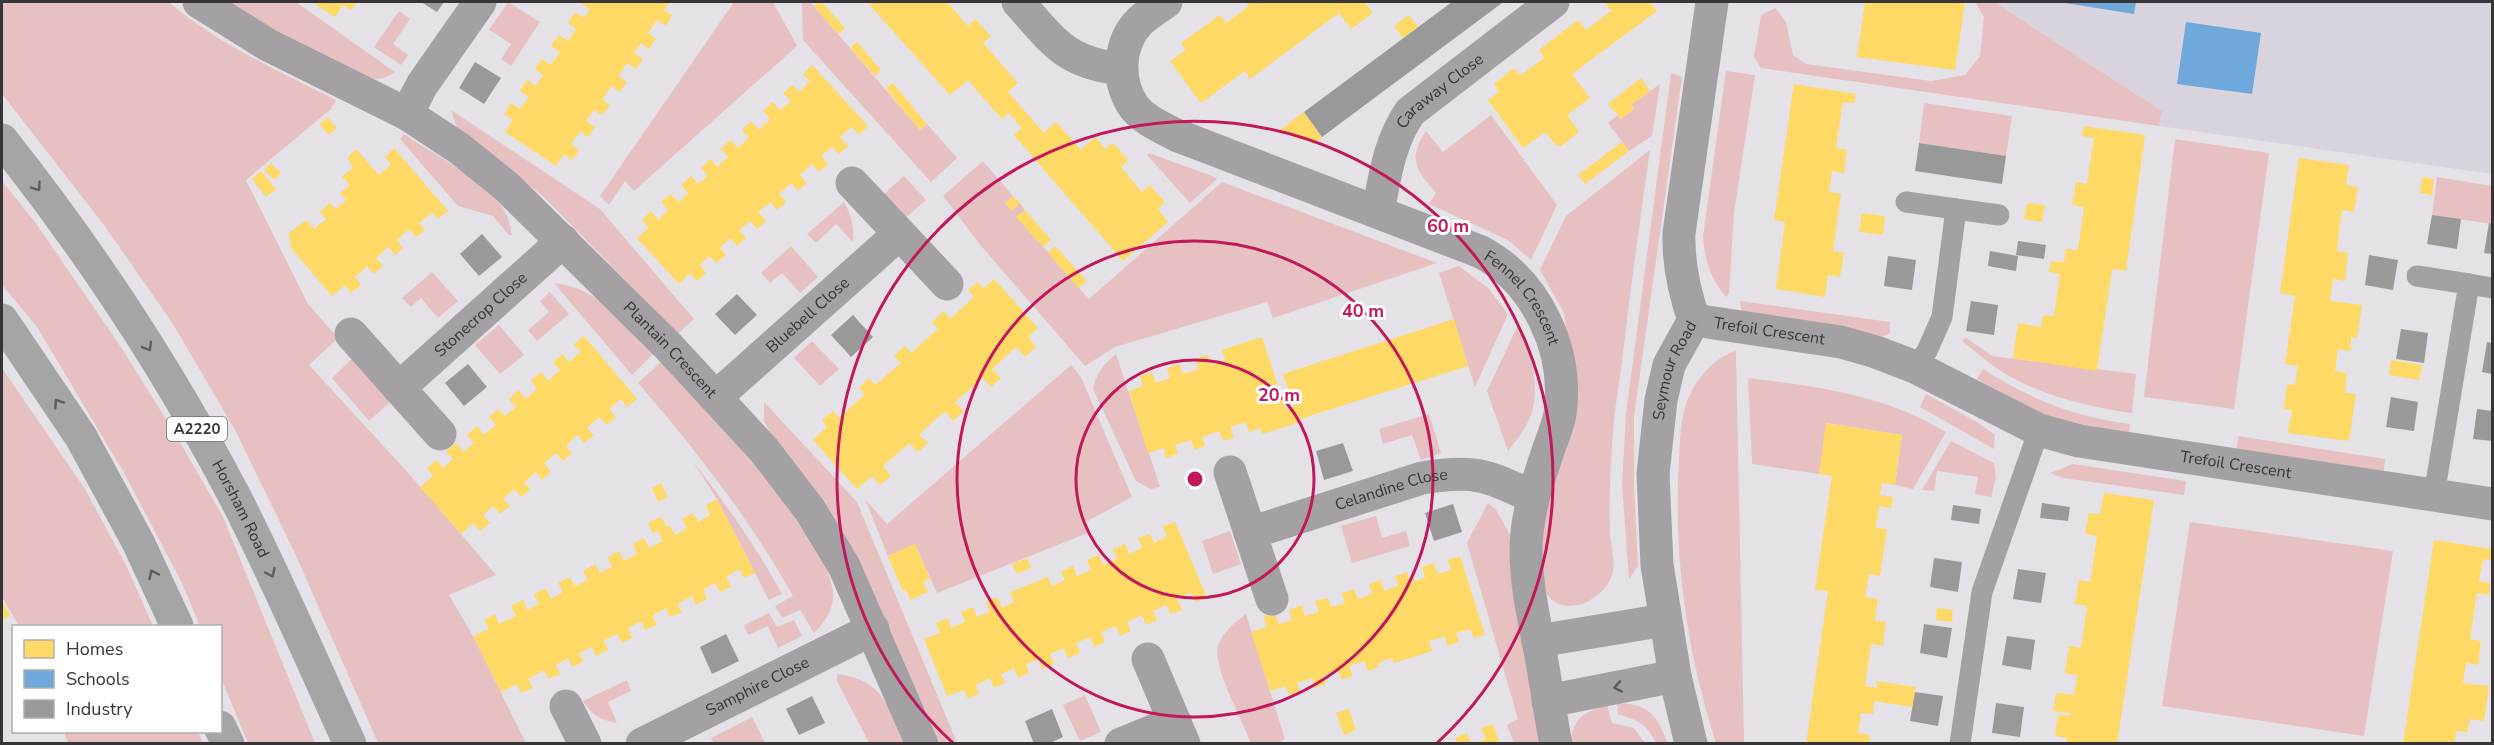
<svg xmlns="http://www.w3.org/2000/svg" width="2494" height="745" font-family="'Nunito Sans',sans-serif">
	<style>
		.built { fill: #d9d3dd }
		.green { fill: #e7c1c2 }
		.homes { fill: #ffd966 }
		.schools { fill: #6fa8dc }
		.industry { fill: #999 }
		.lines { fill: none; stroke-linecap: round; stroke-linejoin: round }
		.lane { stroke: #a3a1a3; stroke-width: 21 }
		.street { stroke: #a3a1a3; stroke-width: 33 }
		.secondary { stroke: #a3a1a3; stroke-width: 33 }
		.primary { stroke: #a6a5a6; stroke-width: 33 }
		.oneway { stroke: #5e5c5e }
		.oneway2 { stroke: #5d5b5d }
		.ring { fill: none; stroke: #c2185b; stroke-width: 3 }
		.labels { text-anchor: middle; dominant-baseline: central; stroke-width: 6; stroke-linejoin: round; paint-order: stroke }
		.shield { fill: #fff; stroke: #737274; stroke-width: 1.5 }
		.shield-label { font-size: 15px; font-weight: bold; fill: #373538 }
		.street-label { font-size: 16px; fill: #373538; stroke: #fff }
		.centre { fill: #c2185b; stroke: #fff; stroke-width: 3 }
		.ring-label { font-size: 18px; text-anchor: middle; font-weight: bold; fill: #c2185b; stroke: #fff; stroke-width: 6; stroke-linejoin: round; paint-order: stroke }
	</style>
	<rect width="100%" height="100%" fill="#e4e2e6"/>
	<path class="built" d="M1994,2h498v172l-333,-48 3,-15z"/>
	<g class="green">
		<path d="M2,2h167c47,41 111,70 167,98l-5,9 -85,71 62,124 30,34 -29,27 102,111 85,99 -47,20 24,41 53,107h-148l-84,-192 -59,-121 -62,-106 -69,-99 -102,-131z"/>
		<path d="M225,2h71l99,70c-11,8 -18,8 -31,5l-94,-47z"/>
		<path d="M508,2l32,20 -29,44 -10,-7 10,-15 -22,-14z"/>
		<path d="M734,2h39l24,44 -163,145 -9,-10 -16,24 -9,-9z"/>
		<path d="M804,2h6l4,4 106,124 7,-6 30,34 -26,24 -128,-142 -1,-36z"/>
		<path d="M1975,2h19l168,109 -3,15 -398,-58 -7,-11 7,-42 14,-7 11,14 7,33 13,9 125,17 34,-6 15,-19 4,-39z"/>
		<path d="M399,11l11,8 -17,25 15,11 -7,10 -27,-18z"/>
		<path d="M1726,71l29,4 -21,138 -5,81 -3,3c-16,-19 -21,-37 -23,-61z"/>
		<path d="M1671,73l11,4 -48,339v70l4,80 -9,13 -7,-95 4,-70z"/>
		<path d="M1660,84l-8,52 -23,15 -21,-28 9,-7 4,3 13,-10 -3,-4z"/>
		<path d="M1924,103l88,13 -6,40 -87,-13z"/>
		<path d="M451,110l149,99 94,110 -16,15 -134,-137 -87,-69z"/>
		<path d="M1491,115l66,90 -26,55 -23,-20 -79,-36 7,-11c-21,-24 -28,-34 -10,-62l17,21z"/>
		<path d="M404,134c32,22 75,42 99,74 5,8 7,17 9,27h-3l-16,-19 -35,-10 -58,-67z"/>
		<path d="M2175,139l94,14 -35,256 -90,-12z"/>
		<path d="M1650,150c-10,70 -20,141 -28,212 -4,28 -9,57 -10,86 -2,28 -3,57 -2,86 1,11 5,25 3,36 -4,31 -57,54 -69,17 -5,-17 -2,-38 -1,-55l25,-191 -4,-28 -24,-43 26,-54z"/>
		<path d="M1149,153l66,24 2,2 -27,24 -43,-48z"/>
		<path d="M983,161l30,35 -8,7 7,8 8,-8 5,7 -8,7 72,82 133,-117 215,81 -164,55 -6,-16 -152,45 -30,19 -103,-119 -39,-51z"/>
		<path d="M904,176l22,24 -22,19 -21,-24z"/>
		<path d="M2437,177l55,9v38l-60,-9z"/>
		<path d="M2,181l33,41 86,125 53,85 49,85 92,226h-67l-27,-65 -1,-52h-20l-19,-45 -58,-110 -86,-144 -35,-42z"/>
		<path d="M844,202c8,14 10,24 9,40l-17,-18 -20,19 -9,-9z"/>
		<path d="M791,246l27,31 -18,16 -18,-20 -12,10 -9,-10z"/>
		<path d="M1459,266l29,22 20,26 -33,73 -36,-114z"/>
		<path d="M432,272l26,29 -20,17 -17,-20 -10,9 -9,-9z"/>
		<path d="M554,283c44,4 71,41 100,70l-22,22z"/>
		<path d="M550,292l19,22 -32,27 -9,-11 21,-18 -9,-11z"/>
		<path d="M1740,301l150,21v11l-9,4 -133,-23 -7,-4z"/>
		<path d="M499,325l25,30 -24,19 -25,-29z"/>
		<path d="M1518,325c14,28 25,69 9,99 -5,10 -13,19 -19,27l-21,-60z"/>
		<path d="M1965,337l27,19 144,18 -4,39c-46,-6 -97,-19 -136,-45 -11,-8 -22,-18 -33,-26z"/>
		<path d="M812,341l27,28 -19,17 -26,-28z"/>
		<path d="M1736,351l8,392h-28c-29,-90 -43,-188 -37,-283 1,-19 1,-41 8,-59 9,-22 26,-43 49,-50z"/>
		<path d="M1116,354l44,133 -9,2 -15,-8 -43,-92c2,-14 12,-27 23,-35z"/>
		<path d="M352,359l38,43 -21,19 -37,-43z"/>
		<path d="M662,361c45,49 165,167 171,232 1,16 -8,29 -19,40l-14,-23 -18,8 -7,-12 18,-10c-45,-80 -96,-144 -155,-213z"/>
		<path d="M1071,365l10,12 51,120 -48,26 4,10 -151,60 -22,-49 -27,12 -23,-57 22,25z"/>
		<path d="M2,368l83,121 42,78 26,59h-134l-17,-29z"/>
		<path d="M1983,369c49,31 89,47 147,55l-1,12 -76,-17 -53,-25 -23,-15z"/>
		<path d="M1748,378c69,8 138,17 198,54l-33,57 -18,-4 7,-50 -75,-12 -8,51 -67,-10z"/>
		<path d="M1926,394l51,28 18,13 -1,14 -74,-42z"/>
		<path d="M764,402l93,100 100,241h-17l-71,-161 -46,-79 -55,-74 -4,-8z"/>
		<path d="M1429,414l12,39 -20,7 -9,-25 -29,9 -4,-15z"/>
		<path d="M2238,436l147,23 -1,12 -147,-21z"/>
		<path d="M1951,441l43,22 2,15 -5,19 -16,-3 3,-17 -41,-6 -3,20 -12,-1z"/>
		<path d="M692,460c33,43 64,86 90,134l-13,6 -52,-101z"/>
		<path d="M2073,464l113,17 -2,14 -121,-17 -13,-5z"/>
		<path d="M1488,503l8,7 16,28 31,205h-29l-7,-18 11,-6 -51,-176z"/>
		<path d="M1376,516l6,22 24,-7 4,15 -58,17 -11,-37z"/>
		<path d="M2190,522l203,29 -29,185 -202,-30z"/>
		<path d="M1230,531l11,33 -28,10 -11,-33z"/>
		<path d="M769,613l8,14 17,-7 8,16 -24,12 -10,-22 -20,9 -4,-10z"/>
		<path d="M1246,614l39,125 -8,4h-26c-8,-20 -39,-78 -33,-97 5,-14 16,-23 28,-32z"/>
		<path d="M837,674c45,5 52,33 68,69h-36l-32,-62z"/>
		<path d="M627,680l4,11 -23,11 9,21c-16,-3 -26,-8 -34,-22z"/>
		<path d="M1085,695l16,37 -21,9 -17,-36z"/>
		<path d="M1617,703c33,1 39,12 51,40h-12c-10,-20 -17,-22 -38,-29z"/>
		<path d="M1607,705l5,18 22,5 11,15 -75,1c4,-28 13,-31 37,-39z"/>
		<path d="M752,717l13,26h-51l-3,-5z"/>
		<path d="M64,732h134l5,11h-135z"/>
	</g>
	<g class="homes">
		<path d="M312,2h45l-6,8 -8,-5 -8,12z"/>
		<path d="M579,2h91l-6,8 8,5 -6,11 -9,-6 -9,13 8,6 -7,10 -8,-6 -7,10 9,6 -7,10 -9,-6 -8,13 8,6 -7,10 -9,-6 -9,14 8,5 -8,10 -8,-5 -8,11 9,6 -7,10 -8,-6 -9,13 8,6 -7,10 -8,-6 -8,12 -51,-34 8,-12 -9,-6 7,-11 9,6 9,-12 -9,-6 7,-11 9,6 7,-11 -8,-6 7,-10 9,6 9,-13 -9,-6 8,-11 9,6 8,-12 -8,-6 7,-11 9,6 6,-9z"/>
		<path d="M818,2h4l23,26 -7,6 -24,-28z"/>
		<path d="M867,2h80l21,24 7,-7 16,17 -8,7 35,40 -10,9 36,41 12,-11 25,28 14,-13 10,12 8,-6 15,17 -7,7 21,25 8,-7 15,17 -7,7 10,13 -45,39 -109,-126 8,-7 -13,-15 -7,6 -34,-39 -18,15z"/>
		<path d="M1246,2h119l8,11 -22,16 -12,-16 -89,66 -5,-8 -44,32 -31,-42 16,-11 -5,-7 39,-28 6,8 23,-17z"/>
		<path d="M1604,2h46l7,9 -85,63 18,24 -23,17 12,17 -18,14 -5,-1 -11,-13 -22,16 -35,-48 11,-8 -5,-8 20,-16 6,8 24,-18 -5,-8 39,-30 8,10 25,-19z"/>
		<path d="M1865,2h100l-10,68 -98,-13z"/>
		<path d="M1409,15l9,12 -15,11 -9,-12z"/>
		<path d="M857,42l24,28 -6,6 -25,-28z"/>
		<path d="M812,65l56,61 -9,9 -7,-8 -12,10 8,9 -9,8 -7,-7 -11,9 7,8 -9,8 -7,-8 -12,11 7,8 -9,8 -7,-8 -12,11 7,8 -9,8 -7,-8 -12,10 8,9 -9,8 -7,-8 -11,9 7,8 -9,8 -7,-8 -10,10 6,7 -9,8 -8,-7 -9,9 6,8 -9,8 -7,-8 -11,11 -42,-46 12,-10 -7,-8 9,-9 7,9 10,-10 -7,-8 9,-8 9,8 9,-9 -7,-8 10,-9 7,8 10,-8 -7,-8 10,-9 6,8 11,-10 -7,-8 9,-9 8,8 11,-10 -7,-8 9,-9 8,9 11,-11 -7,-8 10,-9 7,8 11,-9 -8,-8 10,-8 6,7 11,-11 -7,-7z"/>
		<path d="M1641,78l9,13 -19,14 3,4 -13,10 -13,-15z"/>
		<path d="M893,83l34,41 -7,6 -34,-41z"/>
		<path d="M1794,84l62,10 -2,9 -11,-1 -7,46 11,2 -3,23 -12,-2 -3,21 12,2 -8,57 11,2 -4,24 -12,-2 -3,22 -49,-8 9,-67 -11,-2z"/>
		<path d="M1304,112l18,25 -9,8 -4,-6 -4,2 -23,-8 -2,-3z"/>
		<path d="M327,117l10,11 -8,7 -9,-10z"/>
		<path d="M2084,126l61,9 -19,136 -14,-2 -15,102 -84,-13 5,-35 23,4 2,-12 11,1 6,-42 -11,-2 2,-11 13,1 2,-13 12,1 6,-43 -12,-2 2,-11 2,-12 11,2 7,-46 -12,-2z"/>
		<path d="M1622,142l7,9 -44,33 -7,-9z"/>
		<path d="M394,148l54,63 -10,8 -6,-7 -13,11 6,7 -9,7 -7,-8 -12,11 6,8 -8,7 -7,-8 -12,11 7,8 -9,8 -7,-8 -12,11 6,8 -10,8 -6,-8 -13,11 -41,-48 -2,-15 17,-13 8,9 12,-10 -6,-7 10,-9 6,6 10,-9 -6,-7 10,-8 -8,-8 11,-10 -6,-9 9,-9 23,26 12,-11 -6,-7z"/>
		<path d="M2299,158l50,7 -3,20 12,2 -4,25 -12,-2 -3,22 -2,19 11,2 -3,28 -12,-2 -3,22 32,4 -5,33 -6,-1 -1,14 -12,-2 -3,22 12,2 -2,20 11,1 -7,47 -61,-8 4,-23 -8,-1 3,-25 8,1 3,-19 -13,-2 10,-68 -15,-3z"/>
		<path d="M271,163l10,10 -7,7 -10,-10z"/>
		<path d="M261,171l15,18 -10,8 -14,-18z"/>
		<path d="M2422,177l12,2 -2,16 -12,-2z"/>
		<path d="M1013,196l7,7 -8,8 -7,-8z"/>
		<path d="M2027,203l18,2 -3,17 -18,-3z"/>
		<path d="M1025,210l26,30 -8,7 -27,-30z"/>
		<path d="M1862,213l23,3 -2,19 -24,-3z"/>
		<path d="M1055,246l32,35 -9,7 -30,-35z"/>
		<path d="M994,279l44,49 -10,9 8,10 -11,10 -9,-10 -24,22 9,9 -10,9 -8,-9 -28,24 9,9 -11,10 -8,-10 -26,23 9,9 -10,9 -9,-9 -26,23 8,10 -11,9 -8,-9 -15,13 -44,-49 14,-13 -5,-7 11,-9 6,7 26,-24 -6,-6 10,-10 6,7 26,-22 -7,-7 11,-10 6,7 27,-24 -6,-7 12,-11 6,8 24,-22 -6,-7 10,-8 5,7z"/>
		<path d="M1454,319l14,47 -171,54 1,3 -36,11 -2,-6 -11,4 -3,-10 -16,5 4,10 -11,4 -4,-10 -17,6 3,9 -11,4 -3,-10 -16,5 3,9 -12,4 -2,-10 -16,5 -19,-62 14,-5 -3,-10 12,-4 4,11 14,-5 -3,-10 12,-4 4,10 16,-5 -4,-10 13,-4 3,10 14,-5 -3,-10 40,-13 24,73 8,-3 -11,-33z"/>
		<path d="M584,336l53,63 -10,8 -6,-8 -12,10 7,8 -9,8 -8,-8 -12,11 7,7 -10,8 -6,-8 -12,11 6,7 -9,8 -7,-8 -12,10 7,9 -9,8 -6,-8 -12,10 6,8 -9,7 -7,-8 -11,10 7,7 -10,8 -7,-8 -10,9 7,8 -10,8 -7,-8 -12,11 -41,-47 13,-11 -6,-8 9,-8 7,8 10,-9 -7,-8 10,-8 8,9 10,-9 -7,-8 10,-9 7,9 12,-10 -7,-8 9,-8 7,7 11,-9 -7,-8 10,-9 7,9 11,-10 -6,-9 10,-8 7,9 12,-11 -7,-8 9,-8 7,8 12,-10 -7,-8z"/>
		<path d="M2391,360l31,5 -3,15 -30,-5z"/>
		<path d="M1826,423l76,12 -7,50 -13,-2 -2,12 13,2 -2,11 -12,-2 -3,22 11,1 -7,47 -11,-2 -4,23 13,2 -3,22 11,1 -3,24 -12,-2 -6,42 12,2v-7l39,6 -4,20 -38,-6 -1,13 -12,-1 -3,20 12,2 -2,9h-62l22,-153 -13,-1 17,-114 -13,-2z"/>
		<path d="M661,483l7,14 -10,5 -6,-14z"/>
		<path d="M2104,493l50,7 -10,67 -27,177h-51l1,-6 -12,-2 1,-10 3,-12 11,2 1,-3 -18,-2 3,-18 18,2 3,-20 -12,-2 4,-27 12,2 6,-42 -12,-2 4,-24 11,2 7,-46 -12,-2 4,-21 11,1z"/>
		<path d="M717,499l38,74 -11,5 -5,-9 -13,8 5,10 -11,5 -5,-9 -12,7 4,9 -11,6 -4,-9 -15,8 5,8 -12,5 -4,-9 -14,8 5,9 -12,5 -4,-9 -13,7 4,10 -10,5 -5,-9 -14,7 5,9 -12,6 -4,-9 -13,6 4,9 -11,5 -4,-9 -12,7 4,9 -11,5 -5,-9 -16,9 5,9 -12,5 -4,-9 -16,8 -28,-56 16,-7 -5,-9 11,-6 4,10 17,-8 -5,-10 12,-6 4,10 12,-6 -5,-10 12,-6 5,11 12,-7 -5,-9 12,-6 5,9 13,-6 -5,-9 12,-7 5,9 12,-6 -4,-10 11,-6 5,10 13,-7 -4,-10 11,-6 5,10 14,-7 -5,-10 -5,2 -5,-10 13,-6 6,10 3,-1 5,9 12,-7 -5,-9 11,-6 5,9 12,-7 -4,-10z"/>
		<path d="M1175,522l32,76 -11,4 -5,-9 -14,6 5,11 -11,4 -5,-9 -13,6 4,9 -11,5 -4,-10 -15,7 4,9 -11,5 -4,-10 -15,6 4,10 -11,5 -4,-10 -14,6 4,10 -12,5 -4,-10 -14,6 4,10 -12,5 -3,-10 -13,5 3,9 -11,5 -4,-10 -13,6 4,9 -11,5 -4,-10 -14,7 3,9 -11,5 -4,-9 -17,6 -23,-57 16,-6 -4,-10 12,-5 3,10 14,-6 -4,-10 12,-5 4,10 13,-5 -4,-10 11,-5 5,11 12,-6 -4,-10 38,-15 4,9 13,-6 -4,-9 12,-5 4,10 14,-6 -4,-10 12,-5 4,10 14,-6 -4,-10 12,-5 4,10 13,-6 -4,-10 12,-4 4,9 13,-7 -4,-10z"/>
		<path d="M2434,540l58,9v12l-9,-2 -4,22 11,2 -1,12 -12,-2 -7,46 11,2 -3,24 -12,-2 -3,20 26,3 -5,35 -14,-2 -3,13 -11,-1 -2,13h-51z"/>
		<path d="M915,544l15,35 -7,3 5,10 -18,8 -4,-10 -3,1 -15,-35z"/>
		<path d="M1460,556l25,79 -11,3 -4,-9 -14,4 3,9 -12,4 -2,-10 -16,5 3,10 -38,12 -2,-5 -14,5 1,4 -11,4 -4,-10 -15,5 4,10 -11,4 -4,-10 -14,5 2,9 -11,4 -3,-10 -15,5 3,9 -11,3 -3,-9 -16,5 -19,-59 16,-5 -4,-10 12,-4 4,11 13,-4 -3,-10 13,-5 3,11 14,-4 -4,-11 13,-3 3,9 14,-4 -3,-10 12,-4 4,10 14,-5 -3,-10 12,-4 3,11 14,-5 -3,-10 12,-4 3,10 15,-4 -3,-11 12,-4 4,11 13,-4 -3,-10z"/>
		<path d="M1027,558l4,10 -14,6 -5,-10z"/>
		<path d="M2,601l8,14 -8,6z"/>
		<path d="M1937,608l16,2 -1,12 -16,-2z"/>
		<path d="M1349,709l7,21 -12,5 -8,-22z"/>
		<path d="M1493,724l7,20h-27l13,-5 -5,-11z"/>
		<path d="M1467,733l4,11h-13l-3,-6z"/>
	</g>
	<g class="schools">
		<path d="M2059,2h77l-2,12z"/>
		<path d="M2186,22l75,11 -9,61 -75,-10z"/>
	</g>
	<g class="industry">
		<path d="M421,2h23l-7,10z"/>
		<path d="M1452,2l50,1 -180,134 -18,-25z"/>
		<path d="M475,62l26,16 -17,26 -25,-16z"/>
		<path d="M1919,143l87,13 -4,28 -87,-13z"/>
		<path d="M2432,215l29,4 -4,30 -30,-5z"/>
		<path d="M2489,223l3,1v30l-8,-1z"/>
		<path d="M482,234l20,23 -23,19 -19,-22z"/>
		<path d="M2018,241l28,4 -2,14 -28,-4z"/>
		<path d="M1990,251l28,5 -2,15 -28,-5z"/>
		<path d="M2369,255l29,5 -5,30 -28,-5z"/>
		<path d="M1888,256l28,4 -4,30 -28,-4z"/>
		<path d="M737,294l20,21 -22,20 -20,-21z"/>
		<path d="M1971,301l27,4 -4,30 -28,-4z"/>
		<path d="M853,315l20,22 -22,20 -20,-22z"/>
		<path d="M2401,329l27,4 -4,30 -28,-4z"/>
		<path d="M2487,342l5,1v31l-10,-2z"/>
		<path d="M468,364l19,23 -23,19 -19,-23z"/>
		<path d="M2391,397l27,5 -4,29 -28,-4z"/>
		<path d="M2477,409l15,2v30l-19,-2z"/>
		<path d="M1343,443l10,28 -29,9 -8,-29z"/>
		<path d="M2042,503l28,4 -2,14 -28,-3z"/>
		<path d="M1453,504l9,28 -28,9 -9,-28z"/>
		<path d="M1953,505l28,4 -2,15 -28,-4z"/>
		<path d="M1934,558l28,4 -4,30 -28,-5z"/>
		<path d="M2018,569l28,4 -5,30 -28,-4z"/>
		<path d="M1924,624l28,4 -5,30 -27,-5z"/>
		<path d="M726,634l13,27 -27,13 -12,-27z"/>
		<path d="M2007,636l28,4 -4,30 -29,-5z"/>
		<path d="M1915,692l28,4 -5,30 -28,-5z"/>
		<path d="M812,696l13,27 -26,12 -13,-26z"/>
		<path d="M1996,703l28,4 -4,30 -28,-4z"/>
		<path d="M1052,709l11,28 -15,7h-14l-9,-23z"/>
	</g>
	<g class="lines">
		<g class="lane">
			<path d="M1906,202l50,7 -14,108 -15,34 -12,16"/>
			<path d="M1956,209l43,6"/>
			<path d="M2417,276l52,8 -35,211"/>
			<path d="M2469,284l23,4"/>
			<path d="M1960,744l22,-152 57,-162"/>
		</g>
		<g class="street">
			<path id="s1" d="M199,2l69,43 139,69 53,35 47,38 161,159 96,104 46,60 34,56 78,178"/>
			<path d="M1018,2c35,39 47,61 103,67"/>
			<path id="s2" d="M1166,2c-9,6 -18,12 -26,19 -22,22 -24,60 -6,86 10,13 27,20 42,28l305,117c56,30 88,99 79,162 -2,11 -7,23 -11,34 -11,33 -23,67 -23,102 0,30 6,61 12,90 7,35 11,69 18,104"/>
			<path d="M407,114l15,-29 58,-83"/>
			<path d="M852,183l95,101"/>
			<path id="s3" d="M1378,212c7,-36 11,-69 32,-100l143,-110"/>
			<path id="s4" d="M1694,320l147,22 35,10 39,15 124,63 40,11 413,63"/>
			<path d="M351,334l89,100"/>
			<path id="s5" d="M399,388l164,-147"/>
			<path id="s6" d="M716,397l183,-163"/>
			<path d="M1230,472l42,127"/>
			<path id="s7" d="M1250,533l172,-55c52,-9 64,-3 111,19"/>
			<path d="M1538,641l127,-21"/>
			<path d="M1148,659l36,85"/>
			<path d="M1548,701l127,-25"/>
			<path d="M566,706l19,38"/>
			<path id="s8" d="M642,744l231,-115"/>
			<path d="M1121,744l54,-22"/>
		</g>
		<path class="secondary" id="s9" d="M1691,744l-16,-68 -18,-111 -4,-91 8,-74 8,-35 25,-45c-10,-29 -16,-56 -15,-87l33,-231"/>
		<g class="primary">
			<path id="s10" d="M2,140c88,111 167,231 233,357 41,80 77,164 115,247"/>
			<path d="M2,320l79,117 57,105 39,84"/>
			<path d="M220,727l8,17"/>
		</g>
	</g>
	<defs><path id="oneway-chevron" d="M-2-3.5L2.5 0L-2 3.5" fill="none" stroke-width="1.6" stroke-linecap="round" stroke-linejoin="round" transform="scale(1.5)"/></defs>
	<g class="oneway">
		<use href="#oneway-chevron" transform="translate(37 187) rotate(54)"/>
		<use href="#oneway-chevron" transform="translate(148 347) rotate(58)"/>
		<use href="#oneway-chevron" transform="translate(58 403) rotate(-124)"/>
		<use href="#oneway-chevron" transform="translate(271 573) rotate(65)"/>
		<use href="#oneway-chevron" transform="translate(153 574) rotate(-115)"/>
	</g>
	<use class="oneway2" href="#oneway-chevron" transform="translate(1618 687) rotate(169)"/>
	<g class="ring">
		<circle cx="1195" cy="479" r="119"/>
		<circle cx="1195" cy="479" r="238"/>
		<path d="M953 743A358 358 0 1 1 1437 743"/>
	</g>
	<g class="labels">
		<rect class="shield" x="167" y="417" width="60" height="24" rx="4.5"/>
		<g class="shield-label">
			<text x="197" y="429">A2220</text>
		</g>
		<g class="street-label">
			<text stroke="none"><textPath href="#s3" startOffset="142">Caraway Close</textPath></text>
			<text stroke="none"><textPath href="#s2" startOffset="566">Fennel Crescent</textPath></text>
			<text stroke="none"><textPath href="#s5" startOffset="110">Stonecrop Close</textPath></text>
			<text stroke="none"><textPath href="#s6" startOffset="123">Bluebell Close</textPath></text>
			<text stroke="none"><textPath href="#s4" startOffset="76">Trefoil Crescent</textPath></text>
			<text stroke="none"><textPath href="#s1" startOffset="591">Plantain Crescent</textPath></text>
			<text stroke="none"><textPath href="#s9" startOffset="380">Seymour Road</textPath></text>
			<text stroke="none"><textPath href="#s4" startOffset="566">Trefoil Crescent</textPath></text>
			<text stroke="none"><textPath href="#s7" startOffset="148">Celandine Close</textPath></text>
			<text stroke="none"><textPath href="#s10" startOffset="440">Horsham Road</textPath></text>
			<text stroke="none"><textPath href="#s8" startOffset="129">Samphire Close</textPath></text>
		</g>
	</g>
	<circle cx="1195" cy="479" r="9" class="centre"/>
	<g class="ring-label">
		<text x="1448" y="232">60 m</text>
		<text x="1363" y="317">40 m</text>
		<text x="1279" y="401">20 m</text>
	</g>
	<rect width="2494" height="745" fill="none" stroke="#373538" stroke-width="6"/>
	<rect x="12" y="625" width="210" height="108" fill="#ffffff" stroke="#afaeaf" stroke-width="1.5"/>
	<rect x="24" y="640" width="30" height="18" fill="#ffd966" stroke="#afaeaf" stroke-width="1.5"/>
	<text x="66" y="655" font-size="18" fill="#373538">Homes</text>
	<rect x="24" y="670" width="30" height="18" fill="#6fa8dc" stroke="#afaeaf" stroke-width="1.5"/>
	<text x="66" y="685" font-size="18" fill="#373538">Schools</text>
	<rect x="24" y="700" width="30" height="18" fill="#999999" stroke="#afaeaf" stroke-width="1.5"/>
	<text x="66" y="715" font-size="18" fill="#373538">Industry</text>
</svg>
